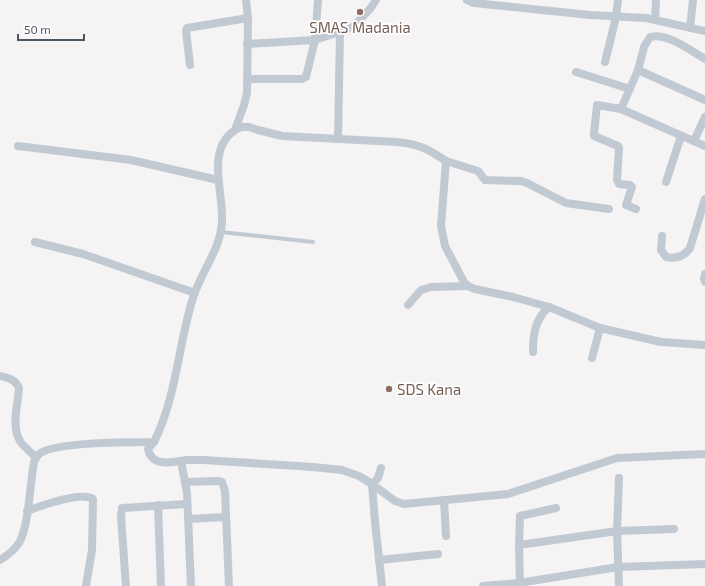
<svg xmlns="http://www.w3.org/2000/svg" width="705" height="586" font-family="'Exo 2',sans-serif">
	<style>
		.lines { fill: none; stroke-linecap: round; stroke-linejoin: round }
		.service { stroke: #c1cad2; stroke-width: 4 }
		.minor { stroke: #c1cad2; stroke-width: 8 }
		.education-dot { fill: #8d6e63; stroke: #fff; stroke-width: 1.5 }
		.labels { text-anchor: middle; dominant-baseline: central; stroke-width: 3.5; stroke-linejoin: round; paint-order: stroke }
		.education-label { font-size: 15px; fill: #785e54; stroke: #fff }
	</style>
	<rect width="100%" height="100%" fill="#f5f3f3"/>
	<g class="lines">
		<path class="service" d="M221,232l92,10"/>
		<g class="minor">
			<path d="M467,0l7,3 116,12 56,3 59,13"/>
			<path d="M655,20l1,-20"/>
			<path d="M690,28l3,-28"/>
			<path d="M247,44l68,-4 33,-11 6,-3 16,-17 6,-9"/>
			<path d="M705,59c-14,-8 -38,-27 -55,-22l-6,10 -6,23 -17,39 84,37"/>
			<path d="M605,62l11,-45 2,-17"/>
			<path d="M190,65l-4,-34 1,-3 61,-10"/>
			<path d="M638,70l67,30"/>
			<path d="M576,72l54,17"/>
			<path d="M247,79h55l4,-2 9,-37 3,-39"/>
			<path d="M621,109l-24,-4 -3,28v3l24,10 1,2 -2,32 2,4 11,1 2,2 -6,18 10,4"/>
			<path d="M235,130l6,-3h8l9,3 24,6 115,6c22,2 31,7 49,19l-5,65 4,20 19,36 4,4 7,3 38,8 36,10 51,21 61,14 44,3"/>
			<path d="M338,139l2,-108"/>
			<path d="M694,141l11,-24"/>
			<path d="M18,146l113,14 87,20"/>
			<path d="M446,161l32,10 7,9 36,1 6,2 39,20 43,6"/>
			<path d="M666,182l15,-46"/>
			<path d="M662,236l-1,14 5,7c10,2 18,0 24,-9l15,-49"/>
			<path d="M35,242l48,12 112,39"/>
			<path d="M705,274l-1,5 1,3"/>
			<path d="M408,305l13,-15 10,-3 37,-1"/>
			<path d="M533,352c0,-18 2,-33 16,-45"/>
			<path d="M592,358l8,-30"/>
			<path d="M0,376c8,2 15,3 19,12 -1,17 -9,41 3,56 5,5 10,9 14,14"/>
			<path d="M154,442l-6,7c4,19 25,13 39,11 5,0 11,0 16,0l110,7 29,3 17,6 13,8 23,17 9,3 104,-10 109,-36 88,-4"/>
			<path d="M181,461l6,32 4,93"/>
			<path d="M381,468l-3,10 -6,6 3,38 7,64"/>
			<path d="M619,478l-2,53 2,55"/>
			<path d="M185,482l33,-1 4,1 3,9 4,95"/>
			<path d="M444,500l2,36"/>
			<path d="M158,505l3,81"/>
			<path d="M27,511c13,-5 55,-20 66,-12l-1,51 -6,36"/>
			<path d="M188,519l38,-2"/>
			<path d="M519,545l98,-14 57,-2"/>
			<path d="M0,560c7,-4 14,-10 19,-17 10,-17 11,-60 15,-81 1,-2 3,-6 5,-8 14,-12 94,-12 115,-12 22,-44 24,-94 38,-141 8,-29 30,-52 30,-82 1,-29 -16,-69 13,-89l9,-25 3,-12 1,-75 -2,-18"/>
			<path d="M379,560l59,-6"/>
			<path d="M126,586l-5,-69 1,-9 65,-4"/>
			<path d="M483,586l36,-3 99,-16 87,-3"/>
			<path d="M520,586l-1,-41 1,-29 36,-8"/>
		</g>
	</g>
	<g class="education-dot">
		<circle cx="360" cy="12" r="4"/>
		<circle cx="389" cy="389" r="4"/>
	</g>
	<g class="labels">
		<g class="education-label">
			<text x="360" y="27">SMAS Madania</text>
			<text x="397" y="389" text-anchor="start">SDS Kana</text>
		</g>
	</g>
	<path d="M18 34v6h66v-6" fill="none" stroke="#4a5661" stroke-width="2"/>
	<text x="24" y="34" font-size="12" fill="#4a5661" stroke="#ffffff" stroke-width="3" paint-order="stroke">50 m</text>
</svg>
